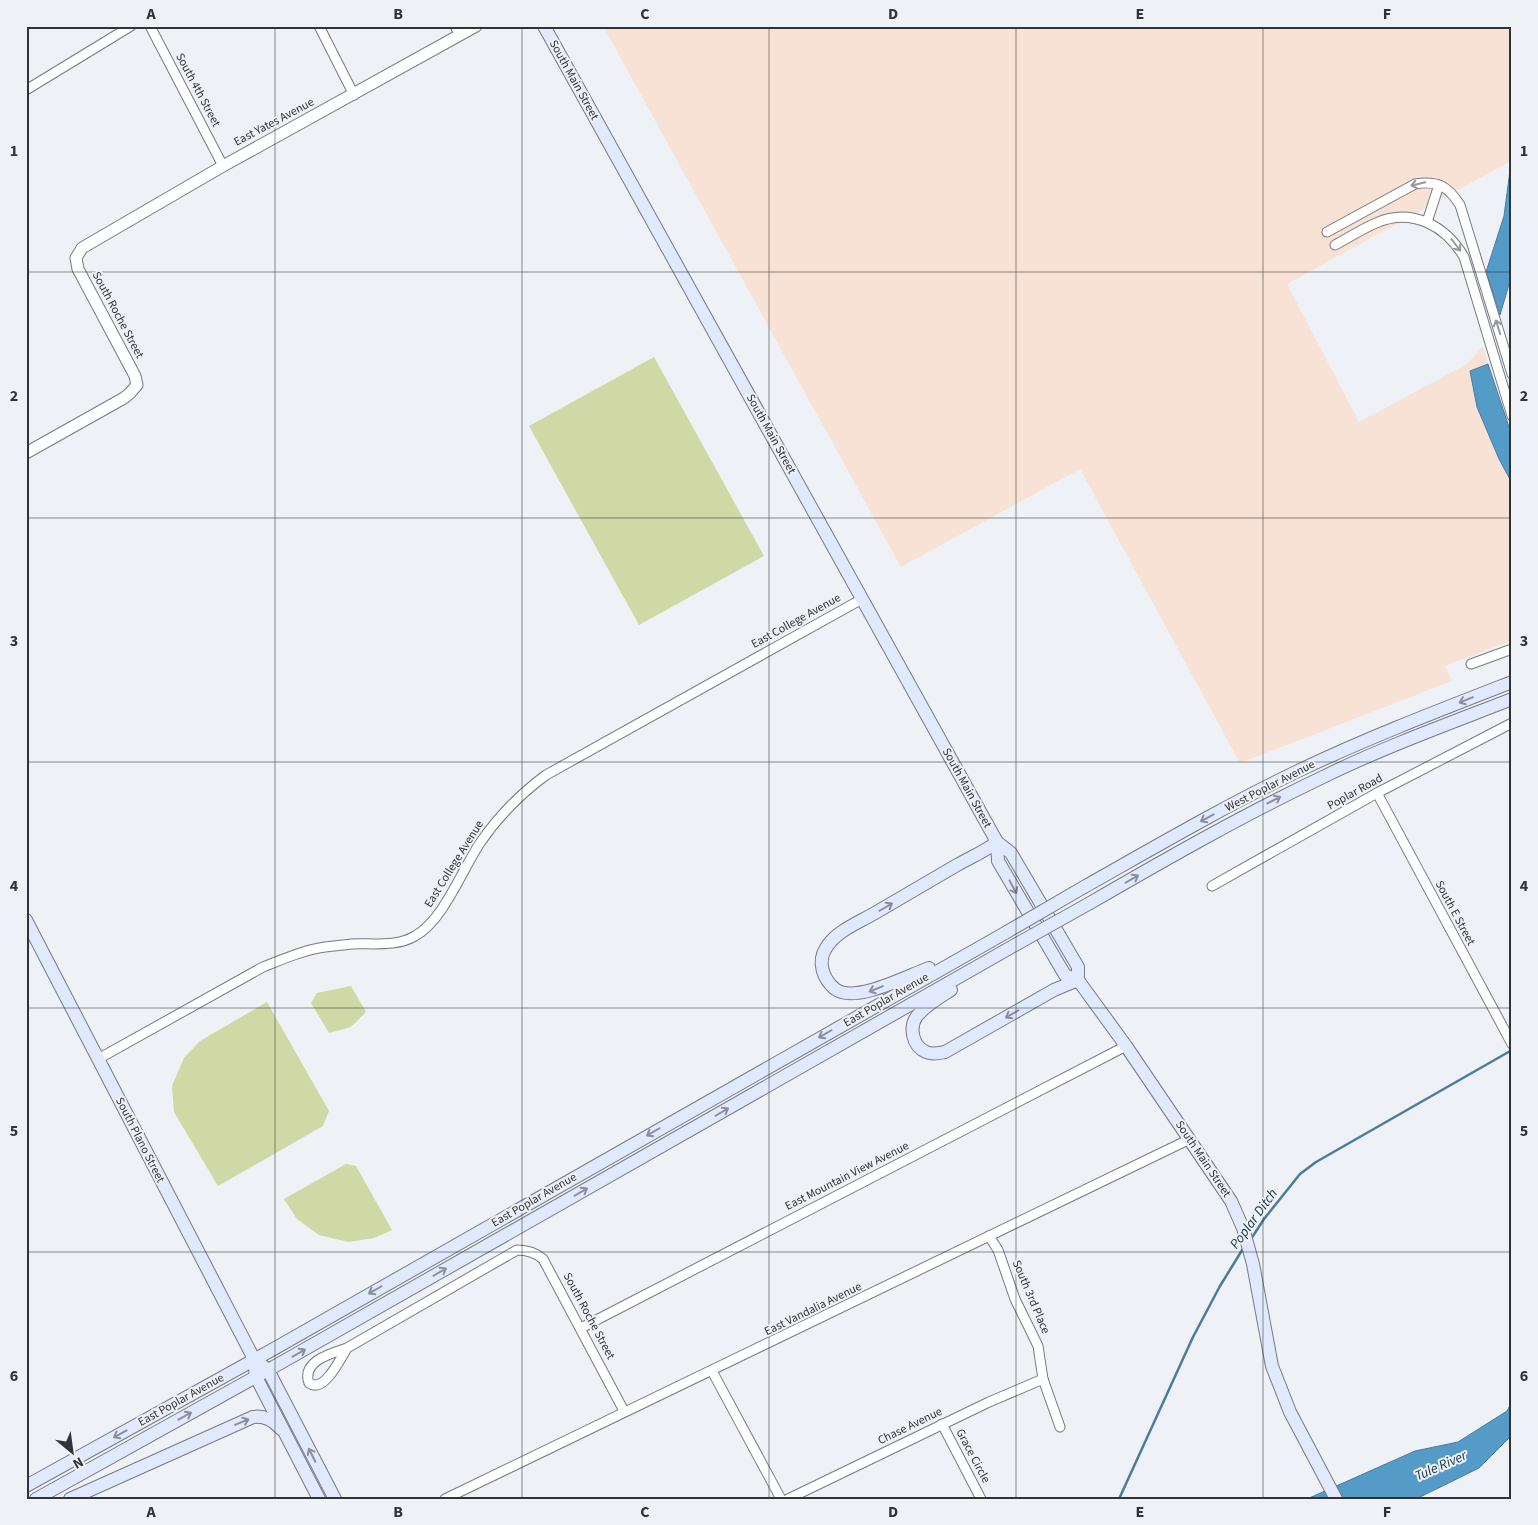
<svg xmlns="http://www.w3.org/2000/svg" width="1538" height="1525" font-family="'Source Sans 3',sans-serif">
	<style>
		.industrial { fill: #f8e2d5 }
		.green { fill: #d0d9a5 }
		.water { fill: #559bc8; stroke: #4a7c9c }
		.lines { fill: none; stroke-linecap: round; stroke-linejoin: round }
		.stream { stroke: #4a7c9c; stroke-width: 2.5 }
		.minor-casing { stroke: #777a7e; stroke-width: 11 }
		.tertiary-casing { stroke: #777a7e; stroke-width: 13 }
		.secondary-casing { stroke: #777a7e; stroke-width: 14 }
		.minor { stroke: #fff; stroke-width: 9 }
		.tertiary { stroke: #fff; stroke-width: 11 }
		.secondary { stroke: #e1e9fe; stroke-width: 12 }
		.secondary-bridge-casing { stroke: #777a7e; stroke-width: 14; stroke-linecap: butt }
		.secondary-bridge { stroke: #e1e9fe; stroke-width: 12 }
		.oneway { stroke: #98999a }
		.oneway2 { stroke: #8a8e9a }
		.grid { fill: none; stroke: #323335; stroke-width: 1; stroke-opacity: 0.55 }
		.labels { text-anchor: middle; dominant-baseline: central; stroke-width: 4; stroke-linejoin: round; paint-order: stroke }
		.street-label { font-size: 12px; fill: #323335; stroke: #eef1f5 }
		.water-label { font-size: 14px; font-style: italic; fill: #113044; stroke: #eef1f5 }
		.neatline { fill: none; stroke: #323335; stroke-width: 2 }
		.grid-label { font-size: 16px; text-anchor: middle; font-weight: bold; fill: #323335 }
	</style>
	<rect width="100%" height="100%" fill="#eef1f5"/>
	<path class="industrial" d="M603,26h909l-1,135 -224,123 72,138 108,-58 16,-18 5,18 -18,7 7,36 22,52 13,24v157l-67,26 7,15 -212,82 -160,-294 -179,98z"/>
	<g class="green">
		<path d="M654,357l110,199 -125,69 -110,-199z"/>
		<path d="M351,986l15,26 -15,15 -22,6 -18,-30 6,-10z"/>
		<path d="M267,1002l62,109 -6,15 -105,60 -44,-74 -2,-26 12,-28 16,-17z"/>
		<path d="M346,1164l10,2 36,64 -18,8 -26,4 -29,-7 -22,-16 -13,-20z"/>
	</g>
	<g class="water">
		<path d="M1512,155v119l-12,41 -14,-43 18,-56z"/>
		<path d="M1488,364l24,72v47l-13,-24 -22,-52 -7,-36z"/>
		<path d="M1512,1402v33l-33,33 -63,31h-109l108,-48 43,-9 49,-31z"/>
	</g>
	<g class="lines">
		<g class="stream">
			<path d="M1251,1239l13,-20 36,-45 16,-12 196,-112"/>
			<path d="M1119,1499l74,-162 27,-51 24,-39"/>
		</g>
		<g class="minor-casing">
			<g id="minor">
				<path d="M150,26l73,140"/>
				<path d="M319,26l35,69"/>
				<path d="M455,26l4,8"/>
				<path d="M26,90l105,-64"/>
				<path d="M1427,222l12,-37"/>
				<path d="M1327,232l88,-48c22,-4 33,2 45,21l52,169"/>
				<path d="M1335,245c13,-7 27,-16 41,-22 36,-16 70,3 88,34l48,159"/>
				<path d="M1471,664l41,-15"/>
				<path d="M1377,793l135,251"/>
				<path d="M1212,886l165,-93 135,-70"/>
				<path d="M98,1059l165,-92c20,-8 41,-17 62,-20 9,-1 18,-2 27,-3 20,-1 45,3 63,-8 28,-15 47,-66 65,-93 19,-28 39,-48 66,-68l316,-176"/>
				<path d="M989,1236l9,14 17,49 23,47 5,33 17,48"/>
				<path d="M581,1328l545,-282"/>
				<path d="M347,1348c-7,11 -23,46 -38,35 -8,-22 23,-30 38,-35l170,-98c10,0 18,2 26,9l81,152"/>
				<path d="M712,1371l69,128"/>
				<path d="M942,1424l39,75"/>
				<path d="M445,1499l745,-360"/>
				<path d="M788,1499l201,-97 54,-23"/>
			</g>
		</g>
		<g class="tertiary-casing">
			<path id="tertiary" d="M26,453l98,-55 6,-5 7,-8 -2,-9 -57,-107 -2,-11 6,-10 141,-82 253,-140"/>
		</g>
		<g class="secondary-casing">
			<g id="secondary">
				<path d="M544,26l453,816 14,11 67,114v13"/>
				<path d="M997,842l1,19 67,114 13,5 48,66 105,155 12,27 10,36 19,102 18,46 46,87"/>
				<path d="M1084,887c71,-40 141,-81 214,-116 69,-33 142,-61 214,-89"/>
				<path d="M1090,903c76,-44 153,-88 233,-126 61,-30 125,-53 189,-78"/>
				<path d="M26,920l228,439 2,18 63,122"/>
				<path d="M929,968c-22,8 -74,36 -94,21 -12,-10 -18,-27 -9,-41 10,-17 32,-25 49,-35 27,-16 55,-32 82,-48 14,-8 27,-13 40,-23"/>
				<path d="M951,990c-11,7 -25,15 -34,26 -8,11 -5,30 9,36 6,3 13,1 19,0l109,-62 24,-10"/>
				<path d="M262,1365l6,5 67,129"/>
				<path d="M26,1486l244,-135 735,-418"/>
				<path d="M36,1499l241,-134 738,-420"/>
				<path d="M70,1499l183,-82c12,-2 20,4 28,12"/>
			</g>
		</g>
		<use href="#minor" class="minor"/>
		<use href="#tertiary" class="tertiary"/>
		<use href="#secondary" class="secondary"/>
		<g class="secondary-bridge-casing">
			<g id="secondary-bridge">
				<path d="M1005,933l79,-46"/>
				<path d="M1015,945l75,-42"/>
			</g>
		</g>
		<use href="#secondary-bridge" class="secondary-bridge"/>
	</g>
	<defs><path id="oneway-shaft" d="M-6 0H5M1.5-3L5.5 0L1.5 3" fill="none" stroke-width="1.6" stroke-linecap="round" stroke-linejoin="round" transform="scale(1.25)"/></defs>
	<g class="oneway">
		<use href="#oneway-shaft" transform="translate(1418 184) rotate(167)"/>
		<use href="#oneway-shaft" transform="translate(1456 245) rotate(53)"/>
		<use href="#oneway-shaft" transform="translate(1498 327) rotate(-107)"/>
	</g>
	<g class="oneway2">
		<use href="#oneway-shaft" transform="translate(1466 700) rotate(158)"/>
		<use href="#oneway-shaft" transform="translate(1274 800) rotate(-27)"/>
		<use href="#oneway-shaft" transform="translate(1207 818) rotate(151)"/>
		<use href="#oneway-shaft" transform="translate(1132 879) rotate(-30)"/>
		<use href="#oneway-shaft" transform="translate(1013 887) rotate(62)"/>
		<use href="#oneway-shaft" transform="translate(886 907) rotate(-30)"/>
		<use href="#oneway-shaft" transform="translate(876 989) rotate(158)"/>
		<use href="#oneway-shaft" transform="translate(1012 1014) rotate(150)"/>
		<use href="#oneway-shaft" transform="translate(825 1034) rotate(150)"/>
		<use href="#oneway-shaft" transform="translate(722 1112) rotate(-30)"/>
		<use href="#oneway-shaft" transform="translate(653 1132) rotate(150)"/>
		<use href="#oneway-shaft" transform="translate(581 1192) rotate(-30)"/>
		<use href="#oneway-shaft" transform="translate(440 1272) rotate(-30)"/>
		<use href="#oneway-shaft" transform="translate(375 1290) rotate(150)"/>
		<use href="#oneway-shaft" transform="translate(299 1353) rotate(-30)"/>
		<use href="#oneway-shaft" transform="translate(185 1416) rotate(-29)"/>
		<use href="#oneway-shaft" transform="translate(242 1422) rotate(-22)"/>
		<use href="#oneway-shaft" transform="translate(120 1434) rotate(151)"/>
		<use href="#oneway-shaft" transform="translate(312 1455) rotate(-117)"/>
	</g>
	<path class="grid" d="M275,26v1473M522,26v1473M769,26v1473M1016,26v1473M1263,26v1473M26,272h1486M26,518h1486M26,762h1486M26,1008h1486M26,1252h1486"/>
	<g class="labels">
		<g class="street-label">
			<text transform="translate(574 80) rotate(61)">South Main Street</text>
			<text transform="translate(198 90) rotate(62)">South 4th Street</text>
			<text transform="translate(274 122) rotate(-28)">East Yates Avenue</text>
			<text transform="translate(118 315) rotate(62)">South Roche Street</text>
			<text transform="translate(771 434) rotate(61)">South Main Street</text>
			<text transform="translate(796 621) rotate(-29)">East College Avenue</text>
			<text transform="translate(1270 786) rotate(-27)">West Poplar Avenue</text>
			<text transform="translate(967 788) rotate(61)">South Main Street</text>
			<text transform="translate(1355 792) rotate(-29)">Poplar Road</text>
			<text transform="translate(454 864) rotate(-58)">East College Avenue</text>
			<text transform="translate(1455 913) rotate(62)">South E Street</text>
			<text transform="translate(886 1000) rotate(-30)">East Poplar Avenue</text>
			<text transform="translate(140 1140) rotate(63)">South Plano Street</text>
			<text transform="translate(1203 1159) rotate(56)">South Main Street</text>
			<text transform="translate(847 1176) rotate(-27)">East Mountain View Avenue</text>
			<text transform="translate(534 1200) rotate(-30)">East Poplar Avenue</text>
			<text transform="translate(1031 1297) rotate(67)">South 3rd Place</text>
			<text transform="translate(813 1309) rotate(-26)">East Vandalia Avenue</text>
			<text transform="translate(589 1316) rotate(62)">South Roche Street</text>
			<text transform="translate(181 1400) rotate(-29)">East Poplar Avenue</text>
			<text transform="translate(910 1426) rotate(-26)">Chase Avenue</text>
			<text transform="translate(973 1456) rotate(62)">Grace Circle</text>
		</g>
		<g class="water-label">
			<text transform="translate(1254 1219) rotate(-54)">Poplar Ditch</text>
			<text transform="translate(1441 1466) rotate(-24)">Tule River</text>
		</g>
	</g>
	<rect width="1538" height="1525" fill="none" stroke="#eef1f5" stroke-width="55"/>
	<g transform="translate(72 1452) rotate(151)" stroke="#eef1f5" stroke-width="4" paint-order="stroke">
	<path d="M0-4L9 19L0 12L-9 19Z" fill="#323335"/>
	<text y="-8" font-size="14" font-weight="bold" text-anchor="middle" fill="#323335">N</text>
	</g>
	<rect x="28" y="28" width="1482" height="1470" class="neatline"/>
	<g class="grid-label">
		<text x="151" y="19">A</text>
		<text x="398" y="19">B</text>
		<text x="645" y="19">C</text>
		<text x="893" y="19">D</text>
		<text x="1140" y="19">E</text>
		<text x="1387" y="19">F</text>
		<text x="14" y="156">1</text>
		<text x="1524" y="156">1</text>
		<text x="14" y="401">2</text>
		<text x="1524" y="401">2</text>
		<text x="14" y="646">3</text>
		<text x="1524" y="646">3</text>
		<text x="14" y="891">4</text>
		<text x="1524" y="891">4</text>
		<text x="14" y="1136">5</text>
		<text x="1524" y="1136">5</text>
		<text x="14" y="1381">6</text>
		<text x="1524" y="1381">6</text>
		<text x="151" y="1517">A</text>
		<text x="398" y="1517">B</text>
		<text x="645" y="1517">C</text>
		<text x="893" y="1517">D</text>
		<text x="1140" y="1517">E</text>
		<text x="1387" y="1517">F</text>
	</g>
</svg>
